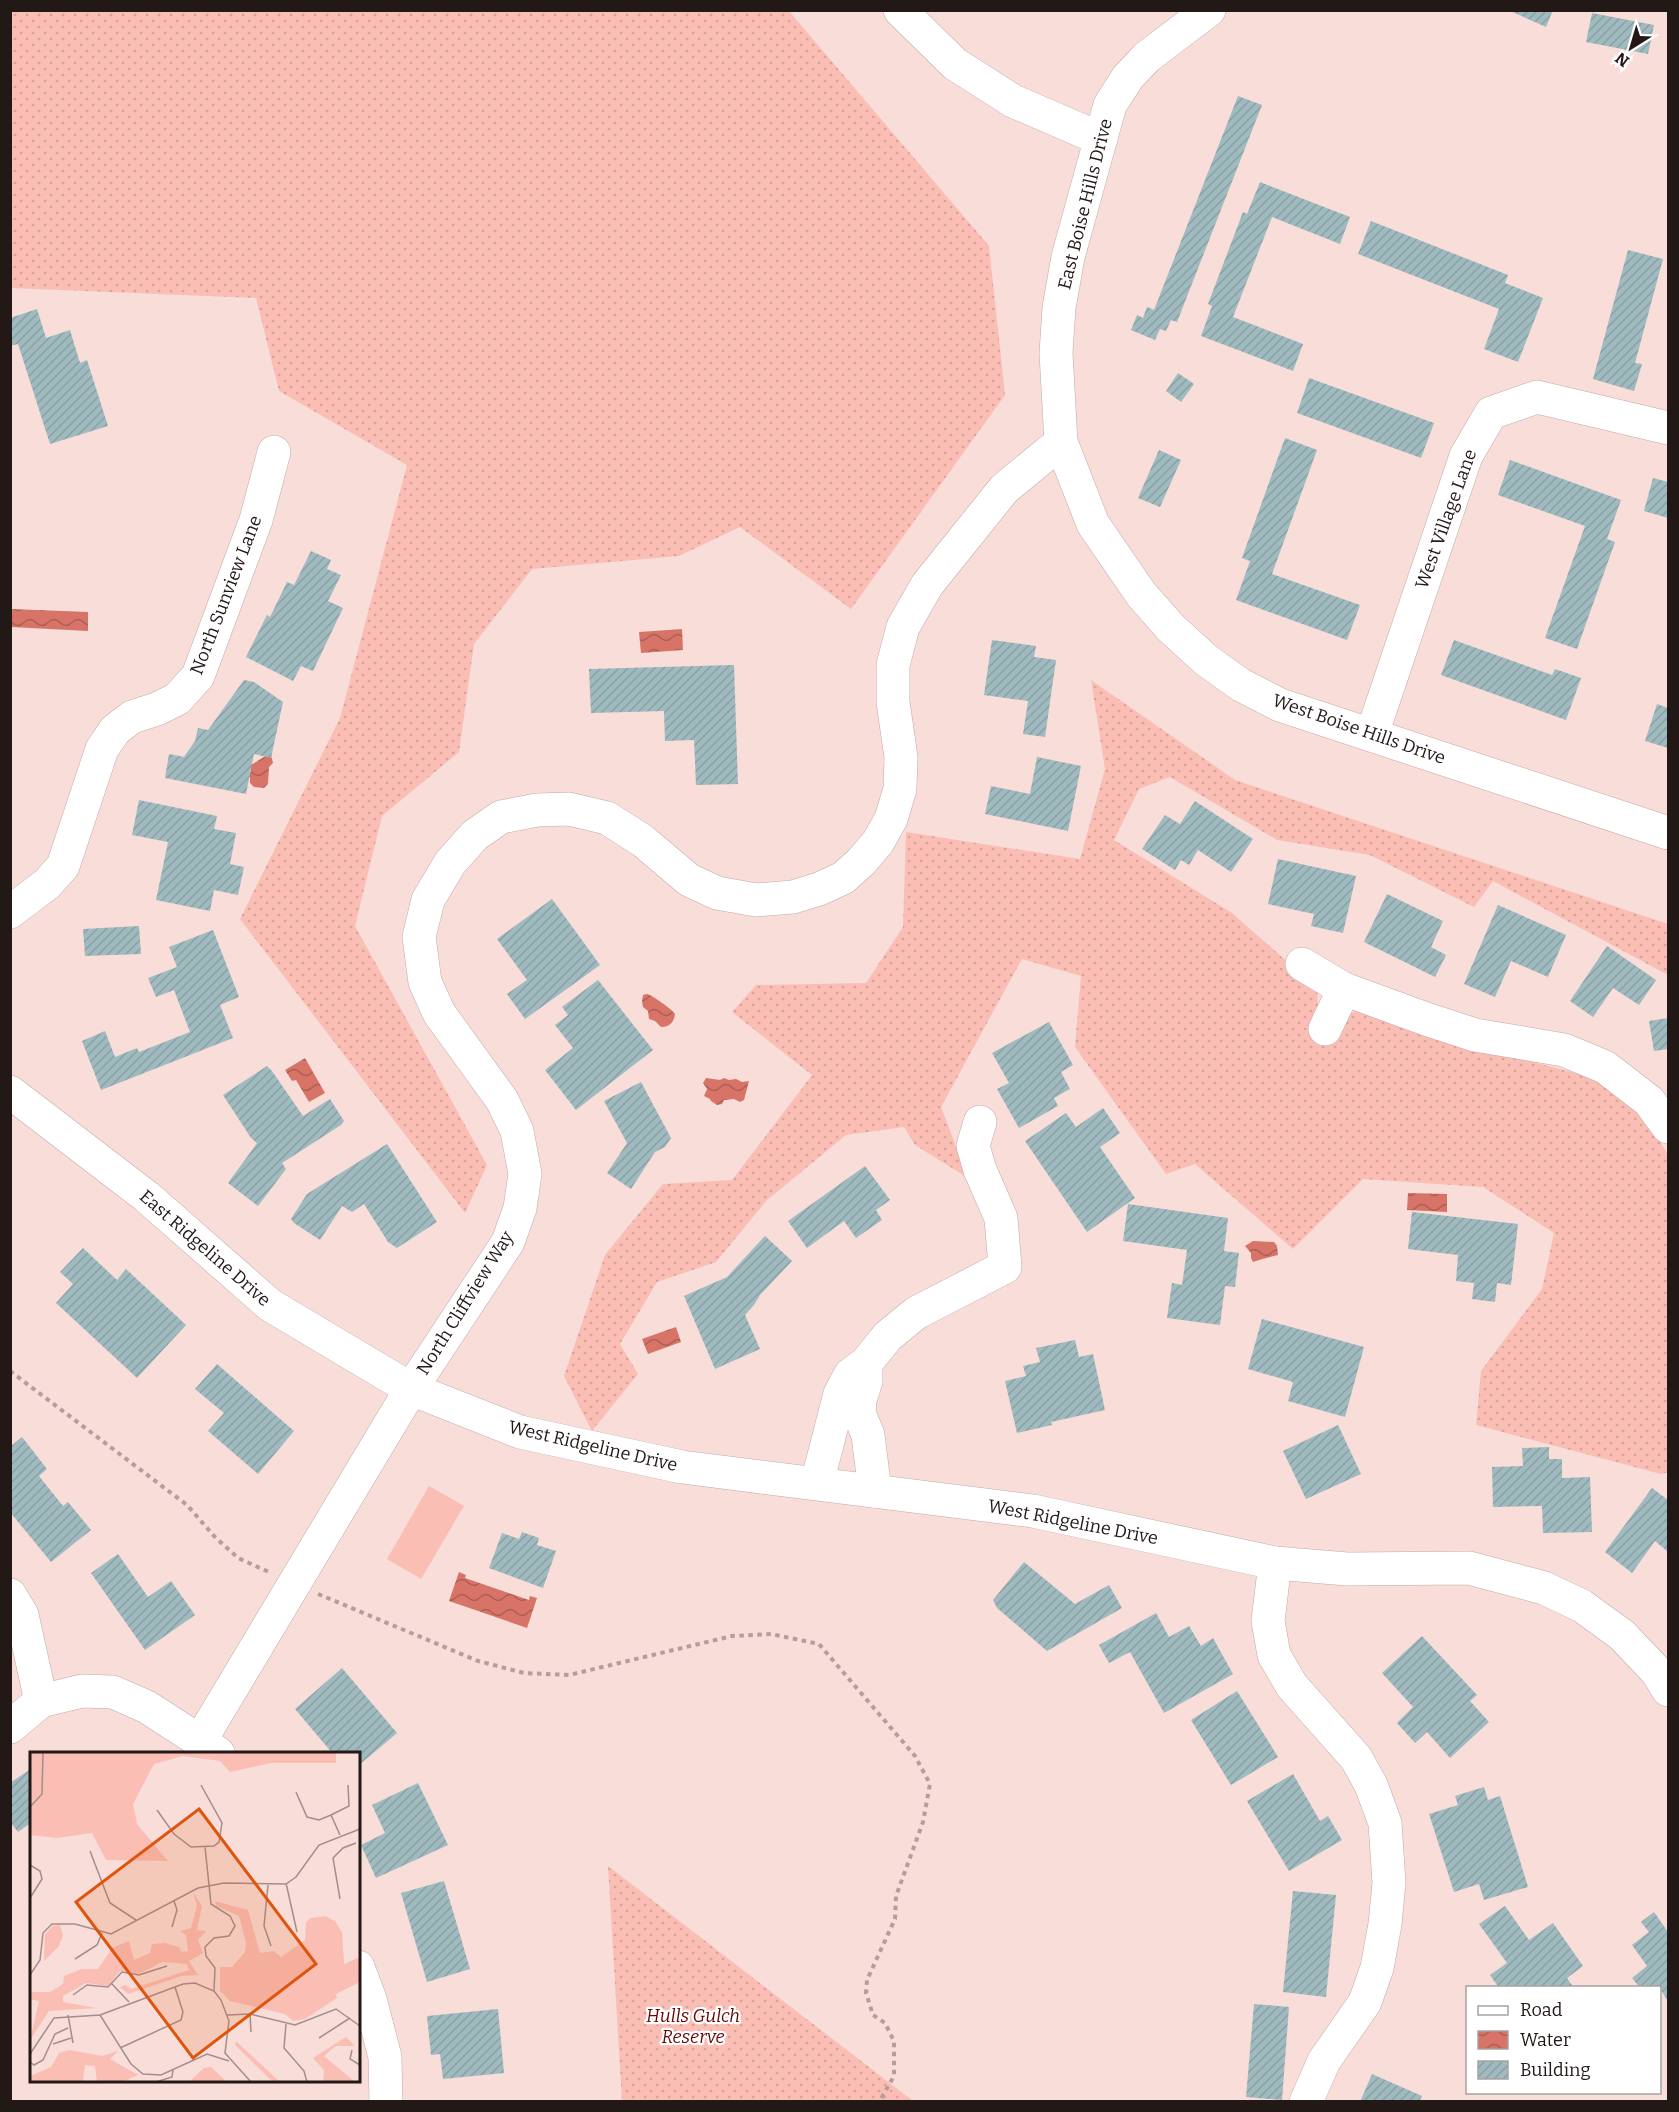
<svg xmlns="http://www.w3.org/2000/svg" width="1679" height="2112" font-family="Bitter,serif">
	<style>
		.grass { fill: url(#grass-dots) }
		.garden { fill: #fbbeb5 }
		.water { fill: url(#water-waves) }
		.building { fill: url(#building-hatch) }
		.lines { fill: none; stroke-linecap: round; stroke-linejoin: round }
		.minor-casing { stroke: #c3aaa6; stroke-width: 34 }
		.path { stroke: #b39e9b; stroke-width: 4; stroke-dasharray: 4.5 4.5; stroke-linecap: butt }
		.minor { stroke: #fff; stroke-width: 33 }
		.labels { text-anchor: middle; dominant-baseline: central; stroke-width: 4.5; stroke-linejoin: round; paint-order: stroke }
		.street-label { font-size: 18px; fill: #221917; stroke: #fff }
		.park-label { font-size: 18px; font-style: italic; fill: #660807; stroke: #fff }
		.inset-road { fill: none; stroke: #a28f8b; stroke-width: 1.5 }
		.view { fill: #de560d; fill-opacity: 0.15; stroke: #de560d; stroke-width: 3 }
		.inset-edge { fill: none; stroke: #221917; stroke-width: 3 }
	</style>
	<defs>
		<pattern id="grass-dots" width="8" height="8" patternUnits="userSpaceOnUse" patternTransform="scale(1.5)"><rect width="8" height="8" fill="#fbbeb5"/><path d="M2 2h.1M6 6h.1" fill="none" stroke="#d7a39b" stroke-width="1.8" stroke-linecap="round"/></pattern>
		<pattern id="water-waves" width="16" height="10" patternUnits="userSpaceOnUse" patternTransform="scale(1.5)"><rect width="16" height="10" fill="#d77467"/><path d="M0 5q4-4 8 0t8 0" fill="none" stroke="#ae5e54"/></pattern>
		<pattern id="building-hatch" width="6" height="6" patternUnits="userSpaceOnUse" patternTransform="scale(1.5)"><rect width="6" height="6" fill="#a0bbc0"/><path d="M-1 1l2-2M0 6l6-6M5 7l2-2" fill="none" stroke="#8aa0a4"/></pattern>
	</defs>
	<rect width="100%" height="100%" fill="#f8ddd9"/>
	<g class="grass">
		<path d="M11,10l778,1 200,235 16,149 -154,214 -111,-82 -61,29 -147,13 -58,75 -15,108 -77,64 -27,110 132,239 -22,48 -225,-294 100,-201 67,-253 -128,-74 -23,-93 -245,-10z"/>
		<path d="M1091,680l144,100 433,144v51l-175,-94 -19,26 -104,-52 -93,-15 -107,-63 -31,12 -25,51 118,73 85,75 2,39 27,-10 16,-11 88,35 149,38 43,33 26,43v317l-7,2 -185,-49 5,-54 61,-82 12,-56 -71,-46 -120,-8 -70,70 -98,-85 -29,10 -91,-127 6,-71 -59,-17 -81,148 27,71 -53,-33 -11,-18 -58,8 -80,66 -50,61 -59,20 -37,62 18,30 -46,57 -28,-55 41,-121 58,-71 69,-4 80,-105 -80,-63 24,-27 110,-2 37,-56 3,-95 174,27 25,-90z"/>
		<path d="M608,1866l305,235h-291z"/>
	</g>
	<path class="garden" d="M429,1486l35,20 -43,73 -34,-20z"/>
	<g class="water">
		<path d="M11,609l77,3v19l-77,-4z"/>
		<path d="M682,629l1,21 -42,3 -2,-21z"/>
		<path d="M267,755h4l2,8 -4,4 -1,17 -4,4 -10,-1 -4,-4v-6h-3v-5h4v-7z"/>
		<path d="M647,994c5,1 26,16 28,20 -1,8 -5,13 -14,13l-6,-6 -6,-2 -1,-8 -5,-4 -1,-6 1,-6z"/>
		<path d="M305,1058l20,35 -16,9 -13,-22 -4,1 -7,-11z"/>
		<path d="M706,1078l14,2 4,-2 5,2 7,-1 6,3 7,-1 -5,19 -4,2 -6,-3 -10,1 -2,4 -5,1 -6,-4 -1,-2 -6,-3 3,-7 -4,-6z"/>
		<path d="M1408,1193l39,1v18l-40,-2z"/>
		<path d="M1253,1241l21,1 3,4 1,9c-9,2 -17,4 -25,7l-2,-4v-5l-6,-7z"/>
		<path d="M676,1327l5,15 -33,12 -6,-15z"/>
		<path d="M459,1572l7,3 -1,3 64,22 1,-4 7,2 -10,30 -78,-27z"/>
	</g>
	<g class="building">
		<path d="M1508,10h45l-7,17z"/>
		<path d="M1592,13l62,12 -6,29 -62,-12z"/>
		<path d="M1238,96l24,9 -85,217 -6,-2 -5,11 -6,-2 -5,11 -24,-10 6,-15 6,3 4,-11 7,3z"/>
		<path d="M1260,182l90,35 -10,27 -68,-27 -39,100 70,27 -10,27 -92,-35 11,-30 -4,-2 35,-92 4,2z"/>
		<path d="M1371,221l137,54 -3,8 38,15 -25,64 -34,-13 15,-40 -141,-55z"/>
		<path d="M1628,250l35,9 -28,104 7,1 -8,27 -41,-12z"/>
		<path d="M37,309l9,29 24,-8 10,33 7,-3 21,66 -58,18 -32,-100 -8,2v-28z"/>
		<path d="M1178,373l16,11 -13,18 -15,-11z"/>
		<path d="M1309,378l125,45 -13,35 -124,-45z"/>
		<path d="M1285,438l32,12 -45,124 88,31 -13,35 -111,-40 14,-39 -8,-3z"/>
		<path d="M1159,450l22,10 -21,47 -22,-9z"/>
		<path d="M1510,460l111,40 -14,39 8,3 -38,107 -32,-11 40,-112 -87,-31z"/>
		<path d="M1653,478l15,4v36l-24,-7z"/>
		<path d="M311,551l20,9 -4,9 14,6 -13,26 15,7 -30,63 -12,-5 -8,15 -47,-24 21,-42 3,2 17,-35 7,3z"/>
		<path d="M992,640l44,6 -2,11 22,3 -11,77 -22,-3 5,-33 -44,-6z"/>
		<path d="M1454,640l98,35 3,-6 26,9 -15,42 -125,-45z"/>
		<path d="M734,665l4,119 -42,1 -2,-45 -29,1 -1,-30 -73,2 -2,-44z"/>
		<path d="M244,680l10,2 29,20 -12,56 -17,-4 -8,40 -81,-16 4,-24 15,3 11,-16 3,-13 10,2z"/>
		<path d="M1657,704l11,4v40l-23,-7z"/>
		<path d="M1037,757l44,9 -13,65 -83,-17 6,-28 39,8z"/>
		<path d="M139,800l78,16 -3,13 22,4 -6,31 14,3 -6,28 -24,-5 -4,21 -54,-11 12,-58 -36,-7z"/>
		<path d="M1195,801l58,38 -22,33 -33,-22 -9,15 -8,-5 -6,10 -33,-21 23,-34 15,9z"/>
		<path d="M1278,859l78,17 -13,57 -32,-7 3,-12 -46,-10z"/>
		<path d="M1387,894l56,27 -12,26 15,8 -11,22 -71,-35z"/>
		<path d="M552,899l48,66 -75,54 -18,-25 20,-14 -30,-41z"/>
		<path d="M1498,905l68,30 -18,42 -37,-16 -16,36 -31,-13z"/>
		<path d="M139,926l2,28 -56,2 -2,-27z"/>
		<path d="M213,930l26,67 -19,8 13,33 -132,52 -19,-49 23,-10 10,26 22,-9 2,4 51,-20 -16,-42 -18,7 -8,-19 29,-11 -8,-20z"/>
		<path d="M1607,946l49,34 -17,25 -26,-17 -20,29 -23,-16z"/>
		<path d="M598,980l55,70 -77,60 -31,-40 28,-22 -18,-23 13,-10 -6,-8z"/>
		<path d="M1668,1018v31l-14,2 -5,-30z"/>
		<path d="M1049,1022l24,43 -12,7 9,17 -16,9 4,8 -39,22 -22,-39 12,-6 -17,-30z"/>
		<path d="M267,1066l5,5 31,45 27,-17 14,22 -3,4 -59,38 4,6 -28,37 -30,-23 29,-40 -6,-5 -28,-43z"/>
		<path d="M641,1082l30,56 -6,9 -10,5 -24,37 -24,-16 20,-30 -23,-42z"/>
		<path d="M1103,1108l17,25 -20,14 35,51 -48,34 -62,-91 41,-28 10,14z"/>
		<path d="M387,1144l50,78 -40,26 -9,-6 -24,-38 -12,8 -10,-6 -22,34 -26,-17 -3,-4 16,-25z"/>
		<path d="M865,1166l25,34 -14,10 6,10 -26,18 -12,-17 -37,27 -19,-27z"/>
		<path d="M1128,1204l100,14 -4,33 15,2 -4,34 -10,-1 -5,39 -53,-7 5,-35 10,2 5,-35 -64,-9z"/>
		<path d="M1412,1212l106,12 -7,61 -14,-2 -2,19 -23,-3 2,-16 -18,-2 2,-26 -50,-6z"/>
		<path d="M765,1236l27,25 -32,34 -6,10 -9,10 15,34 -45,20 -31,-73 43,-19z"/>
		<path d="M83,1248l34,32 9,-11 60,56 -49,53 -81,-75 17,-19 -13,-12z"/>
		<path d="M1262,1319l102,28 -19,70 -57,-16 5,-19 -45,-13z"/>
		<path d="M1075,1340l4,17 14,-3 12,56 -54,12 1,3 -35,8 -12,-52 21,-5 -3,-10 17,-4 -4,-14z"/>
		<path d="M217,1364l77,67 -36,43 -50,-43 16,-18 -29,-24z"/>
		<path d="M1338,1425l23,49 -55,25 -23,-48z"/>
		<path d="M22,1437l25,32 -8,7 24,30 5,-4 23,28 -40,32 -41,-50v-22l3,-2 -3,-2v-39z"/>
		<path d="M1549,1447v12h13v19l28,-1 2,55 -49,1 -1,-27 -49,1 -1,-40 31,-1 -1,-18z"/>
		<path d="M1652,1488l16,12v52l-13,-11 -23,32 -27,-21z"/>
		<path d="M522,1532l17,6 -2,7 19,6 -13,37 -54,-20 13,-35 17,6z"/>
		<path d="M118,1554l30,43 23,-16 24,34 -50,35 -54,-77z"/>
		<path d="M1024,1562l51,42 34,-19 13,23 -75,43 -50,-43 -4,-8z"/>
		<path d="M1156,1613l13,24 20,-11 12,20 12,-8 20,36 -69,39 -34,-61 -21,11 -10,-18z"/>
		<path d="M1422,1636l55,59 -7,6 19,21 -39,36 -23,-26 -12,11 -18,-20 16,-16 -31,-34z"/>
		<path d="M342,1668l55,65 -39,33v-12h-25l-38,-45z"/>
		<path d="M1237,1691l41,66 -47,28 -40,-65z"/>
		<path d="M32,1768v54l-14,10 -8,-10v-39z"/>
		<path d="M1293,1774l27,47 8,-5 14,24 -53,31 -42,-70z"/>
		<path d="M418,1783l30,62 -72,33 -15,-33 24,-12 -13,-28z"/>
		<path d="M1484,1787l4,13 12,-4 28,91 -44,13 -5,-16 -25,8 -25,-78 29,-9 -3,-9z"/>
		<path d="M444,1881l26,88 -43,13 -26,-89z"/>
		<path d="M1293,1891l43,4 -10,102 -43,-5z"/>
		<path d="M1505,1906l24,34 24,-17 30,43 -16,12 7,10h-75l-9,-13 17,-12 -28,-39z"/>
		<path d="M1654,1912l14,20v70l-8,-14h-20l-8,-10 15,-12 -15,-21 17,-13 -8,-10z"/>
		<path d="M1254,2004l35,3 -7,93 -36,-3z"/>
		<path d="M498,2009l6,64 -61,6 -3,-25 -9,1 -4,-39z"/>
		<path d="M1372,2074l50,22 -3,6h-59z"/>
	</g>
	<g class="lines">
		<g class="minor-casing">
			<g id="minor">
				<path d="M900,10l55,54 58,37 88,38"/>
				<path d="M1209,10l-62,47 -19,20 -18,28 -42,152 -9,51 -3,45 5,89 32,82 48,70 29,33 36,33 35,25 39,20 388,128"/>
				<path d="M1372,734l94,-278 25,-43 46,-16 131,31"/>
				<path d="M10,912l37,-28 16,-18 39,-117 13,-19 17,-13 25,-8 20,-10 21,-23 58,-156 18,-68"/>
				<path d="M1302,964l42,25 82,30 49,16 89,15 41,17 44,34 19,26"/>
				<path d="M1325,1029l19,-40"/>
				<path d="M10,1092l137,105 123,108 141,84 109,43 162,35 351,44 242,52 72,6 122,-1 75,20 38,18 40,29 35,37 11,18"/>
				<path d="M866,1371v10l-6,19 -1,13 9,22 7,56"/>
				<path d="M817,1483l23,-89 10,-19 16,-12 22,-27 28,-23 89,-46 -4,-49 -21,-48 -7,-24 7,-24"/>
				<path d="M1275,1563l-7,58 6,34 18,31 64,72 15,27 14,38 4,60 -4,41 -8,44 -12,34 -41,59 -18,41"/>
				<path d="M10,1595l12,20 19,86"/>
				<path d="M10,1727l31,-26 41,-10 31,1 34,15 71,46"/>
				<path d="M200,1741l211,-352 97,-147 12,-34 5,-34 -8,-43 -15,-31 -63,-87 -14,-31 -6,-45 9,-37 22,-37 25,-28 26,-18 36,-7 32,-1 38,9 36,23 46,39 28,13 39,7 37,-3 26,-8 24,-11 18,-16 17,-20 13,-23 9,-30 1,-32 -8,-55v-37l10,-38 24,-42 77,-96 57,-47"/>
				<path d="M358,1967l12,32 15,58 1,45"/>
			</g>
		</g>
		<g class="path">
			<path d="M10,1371l177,134 27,31 24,22 31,14"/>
			<path d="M318,1594l160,67 46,12 45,2 163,-39 39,-2 48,10 96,112 15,28 -7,38 -27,74 -1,23 -28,61 -1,13 7,22 12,8 9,18v35l-15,26"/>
		</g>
		<use href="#minor" class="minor"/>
	</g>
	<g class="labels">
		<g class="street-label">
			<text transform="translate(1085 204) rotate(-76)">East Boise Hills Drive</text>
			<text transform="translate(1446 519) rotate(-70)">West Village Lane</text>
			<text transform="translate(226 595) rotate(-69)">North Sunview Lane</text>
			<text transform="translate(1359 729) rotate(19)">West Boise Hills Drive</text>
			<text transform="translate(205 1248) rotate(41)">East Ridgeline Drive</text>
			<text transform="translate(465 1303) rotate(-58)">North Cliffview Way</text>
			<text transform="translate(593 1446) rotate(13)">West Ridgeline Drive</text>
			<text transform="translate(1073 1522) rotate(11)">West Ridgeline Drive</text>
		</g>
		<g class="park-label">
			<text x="693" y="2016">Hulls Gulch<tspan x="693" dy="21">Reserve</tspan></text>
		</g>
	</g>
	<g transform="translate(30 1752)">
		<rect width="330" height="330" fill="#f8ddd9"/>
		<path d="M0,0h306v11h-65l-41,9 -10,-11 -37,-5 -29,8 -21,40 4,20 31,37 -62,-1 -14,-27 -35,5 -27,-3zM163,140l9,14 -5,24 9,1 -8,9 5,13 -14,8 9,14 -16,1 -54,18 -8,-7 5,-2 6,4 58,-19 -2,-6 -25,-2 -23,12 -19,-3 -12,15 -22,-3 -23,13v6l33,6 -47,3 -19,29 9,-39 -9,-2v-7h20l13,-8 1,-8 18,-7h16l14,-21 17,-7 5,19 16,-7 2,-9 13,-1 14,4 3,5 6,-1 -2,-16 -6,-4 11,-3 6,-22zM185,149l33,9 12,43 14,-2 7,6 24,-17 1,-18 5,-4 14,-2 10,5 7,11 2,32 16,-7v25l-24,12 1,4 -32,21 -12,2 -8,-7 -55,-13 -10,-10v-24h12l13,-15 1,-9 -7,-27 -23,-10zM30,173l3,10 -4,11 -15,15 1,-27 8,-8zM316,285l9,9h-19l-12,10 31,26h-32l1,-12 -11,-12zM206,289l44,41h-7l-38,-37zM39,298l33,6 16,-5 -8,8 28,16 -16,7h-25l-2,-16 -10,-1 -2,16 -53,1v-6l21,-9 8,-14zM181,315l16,15h-38l15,-14z" fill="#fbbeb5"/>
		<path class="inset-road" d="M266,40l11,25 12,3 12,-5 9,20M0,55l12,-13 1,-42M127,58l17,24 17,13 23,-1 5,-4 3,-19 -21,-38M301,63l18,-9 -1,-21M175,95l6,57 19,12 5,10 -6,10 -15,2 -9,9 1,9 9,12 -1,23M60,99l20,52 26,17M0,113l10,6 2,8 -12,19M256,131l11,49M238,133l-4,41 7,20M310,147l-7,-41 10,-10 13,-5M142,175l5,-17 -3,-9M45,207l22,-14 5,-12M0,223l10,-15 3,-27 9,-9h23l36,10 87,-46 26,-5 62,1 10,-7 23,-32 41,-16M82,232l17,18M43,243l14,-10 21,2 14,-15 17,3 28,-9M220,262l1,18M38,263l5,28M70,263l31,49 12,10 18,1 46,-21 22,7M197,263l23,-1 45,11 41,-16 24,17M256,272l-2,24 20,23 3,11M289,286l31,-20M23,292l18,-6M90,296l61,-28 2,-8 -8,-25M322,298l-2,9 10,6M0,302l24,-36 46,-3 83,-31 12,-1 19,8 7,9 8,21 -4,32 26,29M0,310l4,3 9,-5 12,-26 13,-6M126,330l16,-5 1,-7"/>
		<path class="view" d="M169,57l117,155 -123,94 -117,-156z"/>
		<rect width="330" height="330" class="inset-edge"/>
	</g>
	<rect width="1679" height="2112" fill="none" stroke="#221917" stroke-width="24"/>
	<rect x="1466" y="1986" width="195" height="108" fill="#ffffff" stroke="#a7a3a2" stroke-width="1.5"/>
	<rect x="1478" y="2006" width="30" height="9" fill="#ffffff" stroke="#a7a3a2" stroke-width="1.5"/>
	<text x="1520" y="2016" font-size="18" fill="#221917">Road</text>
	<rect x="1478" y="2031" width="30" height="18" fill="url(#water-waves)" stroke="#a7a3a2" stroke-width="1.5"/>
	<text x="1520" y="2046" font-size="18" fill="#221917">Water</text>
	<rect x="1478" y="2061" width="30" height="18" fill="url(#building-hatch)" stroke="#a7a3a2" stroke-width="1.5"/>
	<text x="1520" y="2076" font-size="18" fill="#221917">Building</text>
	<g transform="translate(1631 48) rotate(217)" stroke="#ffffff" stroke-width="4.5" paint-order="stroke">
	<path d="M0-4.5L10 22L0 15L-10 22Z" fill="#221917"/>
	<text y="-9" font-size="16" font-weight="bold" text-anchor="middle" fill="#221917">N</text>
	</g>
</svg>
